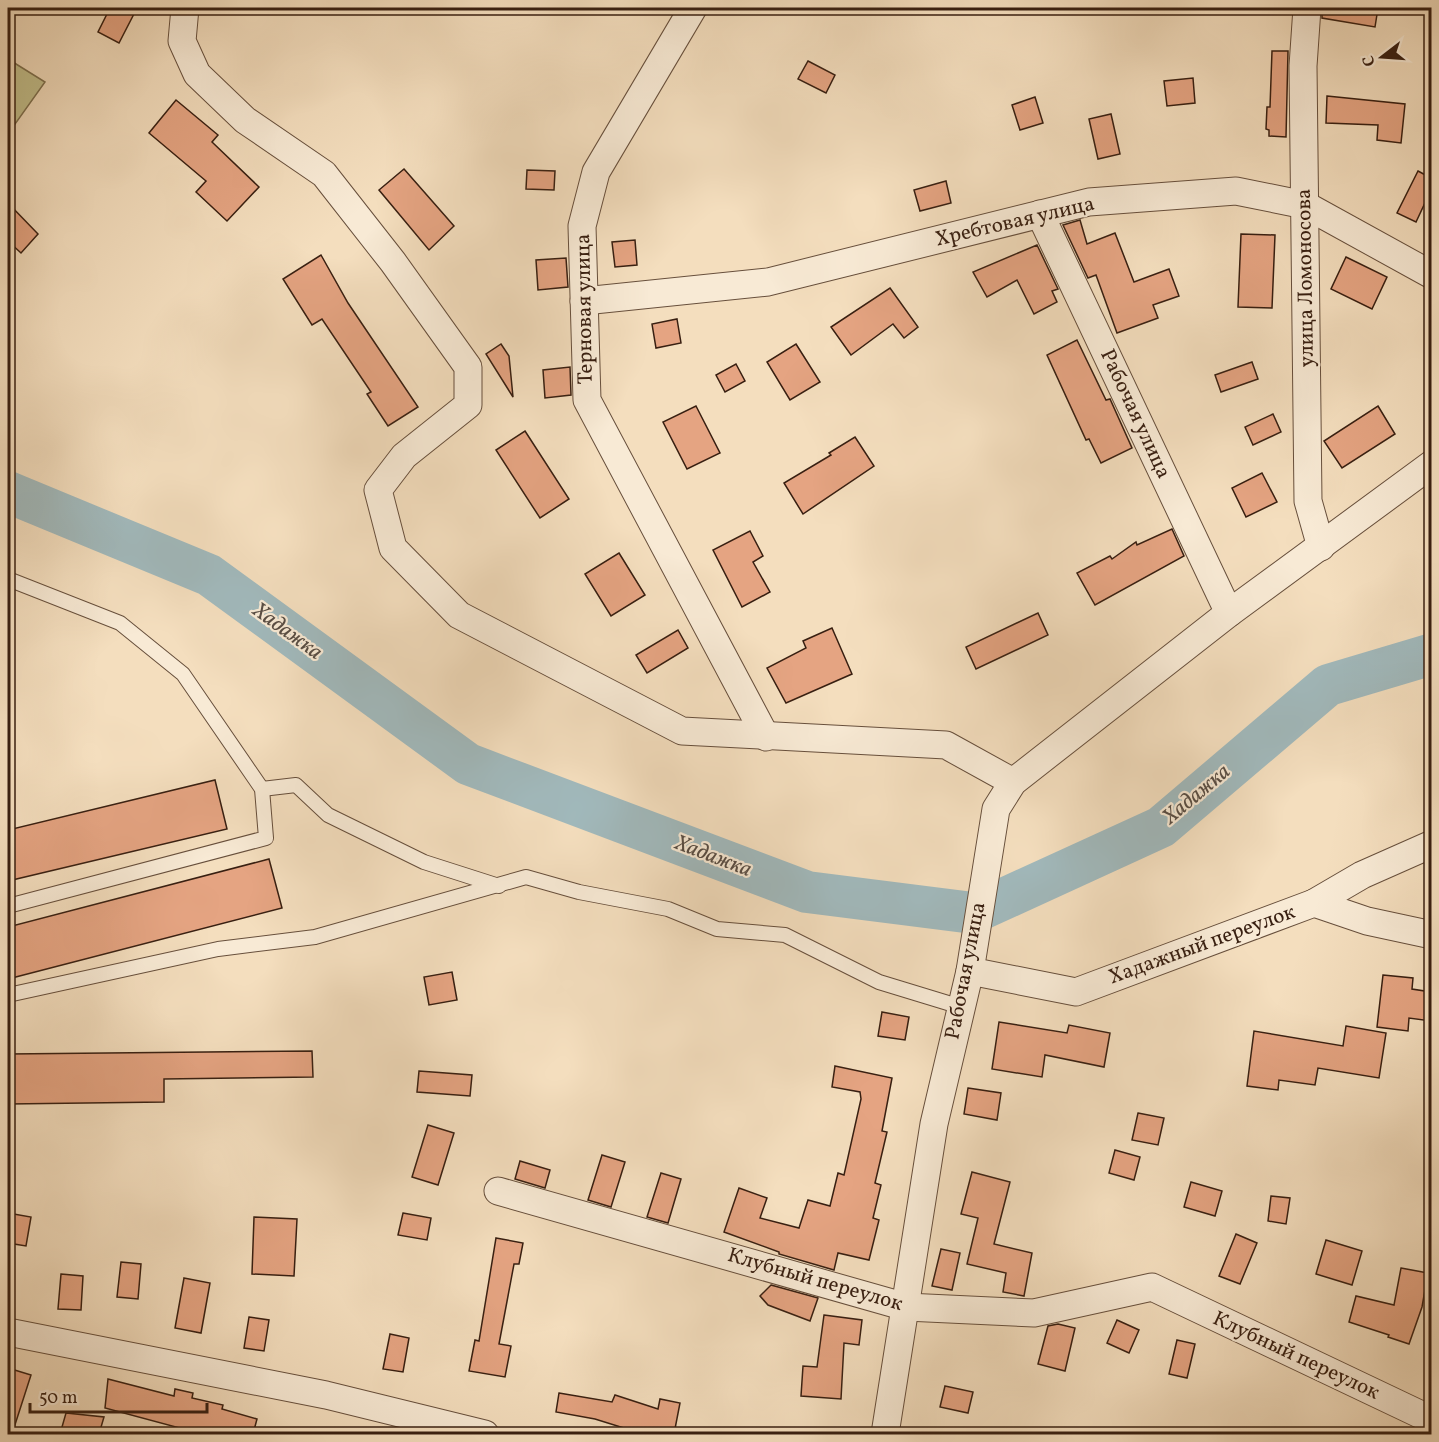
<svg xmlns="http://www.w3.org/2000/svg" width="1439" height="1442" font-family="Vollkorn,serif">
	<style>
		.green { fill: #c2bf8c; stroke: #7d6f4e; stroke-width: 1.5 }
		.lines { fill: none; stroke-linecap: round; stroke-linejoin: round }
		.river { stroke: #a1b9bc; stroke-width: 42 }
		.building { fill: #e5a482; stroke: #381f11; stroke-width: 1.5 }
		.lane-casing { stroke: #674f3c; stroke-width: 16 }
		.street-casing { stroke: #674f3c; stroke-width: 29 }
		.lane { stroke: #f8ead5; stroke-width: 14 }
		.street { stroke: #f8ead5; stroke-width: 27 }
		.labels { text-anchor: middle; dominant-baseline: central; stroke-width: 4.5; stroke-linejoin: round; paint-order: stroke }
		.street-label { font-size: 21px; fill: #381f11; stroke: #f8ead5 }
		.water-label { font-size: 22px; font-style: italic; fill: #584d44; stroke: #f8ead5 }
	</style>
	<rect width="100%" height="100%" fill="#f4debe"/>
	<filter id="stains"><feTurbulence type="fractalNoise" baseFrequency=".00333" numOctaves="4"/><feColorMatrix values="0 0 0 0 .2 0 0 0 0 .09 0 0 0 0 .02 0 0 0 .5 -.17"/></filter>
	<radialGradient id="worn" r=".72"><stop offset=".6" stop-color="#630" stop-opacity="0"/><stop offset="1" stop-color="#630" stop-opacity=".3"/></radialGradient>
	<path class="green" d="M8,59l37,23 -37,52z"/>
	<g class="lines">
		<path class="river" d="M8,492l201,83 259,189 339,128 166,21 188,-86 167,-142 104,-31"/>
	</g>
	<g class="building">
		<path d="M110,8h27l-18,35 -21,-11z"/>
		<path d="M1322,8h56l-3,19 -53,-9z"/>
		<path d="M1272,51h16l-2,86 -17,-1v-6l-3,-1 1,-22h3z"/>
		<path d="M808,61l27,14 -9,18 -28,-14z"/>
		<path d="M1193,78l2,25 -28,3 -3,-25z"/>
		<path d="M1327,96l78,8 -4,39 -24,-3 1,-15 -52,-2z"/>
		<path d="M1035,97l8,26 -23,7 -8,-25z"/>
		<path d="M176,100l42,35 -6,7 47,45 -32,34 -31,-29 10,-11 -57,-48z"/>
		<path d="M1111,114l9,40 -22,5 -9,-40z"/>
		<path d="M404,169l50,57 -25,24 -50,-60z"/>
		<path d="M527,170l28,1 -1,19 -28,-1z"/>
		<path d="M1418,171l13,7v12l-15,32 -19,-9z"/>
		<path d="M946,181l5,22 -31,8 -6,-21z"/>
		<path d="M8,203l30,31 -17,19 -13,-12z"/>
		<path d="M1080,220l7,24 28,-11 19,49 35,-13 10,27 -26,9 5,13 -41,15 -21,-58 -8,3 -25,-53z"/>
		<path d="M1241,234l34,1 -3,73 -34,-1z"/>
		<path d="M635,240l2,25 -22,2 -3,-25z"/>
		<path d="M1037,245l21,44 -6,2 5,11 -23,12 -17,-34 -30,17 -14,-25z"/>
		<path d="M321,255l27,48 70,104 -30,19 -21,-32 4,-2 -49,-73 -10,6 -29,-46z"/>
		<path d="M1346,257l41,20 -15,32 -41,-20z"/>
		<path d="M566,258l2,29 -30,3 -2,-30z"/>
		<path d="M890,288l28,39 -14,11 -11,-14 -42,31 -20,-28z"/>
		<path d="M677,319l4,24 -25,5 -4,-24z"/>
		<path d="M1077,340l29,60 4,-1 22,49 -31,15 -12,-24 -3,1 -39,-85z"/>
		<path d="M501,344l8,12 4,41 -27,-43z"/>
		<path d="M796,344l24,38 -30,18 -23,-38z"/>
		<path d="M1252,362l6,17 -37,13 -6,-17z"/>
		<path d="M736,364l9,17 -20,11 -9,-17z"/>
		<path d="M570,367l1,28 -26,3 -2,-28z"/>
		<path d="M696,406l24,47 -33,16 -24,-47z"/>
		<path d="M1378,406l17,28 -53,34 -18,-27z"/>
		<path d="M1273,414l8,18 -28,13 -8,-18z"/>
		<path d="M525,431l44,68 -29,19 -44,-68z"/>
		<path d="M855,437l19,29 -71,48 -19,-31 47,-28 -2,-2z"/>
		<path d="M1262,473l15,29 -31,15 -14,-29z"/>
		<path d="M1172,529l12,27 -89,49 -18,-32 33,-17 2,3 24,-17 1,3z"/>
		<path d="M750,531l13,25 -10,6 17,30 -28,15 -29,-57z"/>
		<path d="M619,553l26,42 -34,21 -26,-42z"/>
		<path d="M1038,613l10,22 -72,34 -10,-22z"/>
		<path d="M832,628l20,46 -66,29 -19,-35 39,-20 -3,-7z"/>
		<path d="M678,630l10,18 -41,25 -11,-18z"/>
		<path d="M215,780l12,49 -219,52v-51z"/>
		<path d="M269,859l13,49 -274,71v-52z"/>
		<path d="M452,972l5,28 -28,5 -5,-28z"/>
		<path d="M1383,975l30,3 -1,11 19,3v29l-22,-3 -1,13 -31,-4z"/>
		<path d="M882,1012l27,5 -4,23 -27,-4z"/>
		<path d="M999,1022l68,11 2,-8 41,8 -6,34 -59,-12 -3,22 -50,-8z"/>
		<path d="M1346,1026l40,7 -7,45 -61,-10 -3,17 -36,-5 -1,10 -31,-4 7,-55 89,15z"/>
		<path d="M312,1051l1,26 -149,2v23l-156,2v-50z"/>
		<path d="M835,1066l57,12 -10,53 5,1 -12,51 6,2 -8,33 6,2 -10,40 -31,-7 -4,17 -55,-16v-2l-55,-20 15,-44 28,10 -7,20 39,10 9,-28 22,6 8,-33 6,2 17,-76 -1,-7 -28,-5z"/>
		<path d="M419,1071l53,4 -2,21 -53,-4z"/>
		<path d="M968,1088l33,5 -4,27 -33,-6z"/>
		<path d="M1138,1113l26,5 -6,27 -26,-5z"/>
		<path d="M428,1125l26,8 -16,52 -26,-8z"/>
		<path d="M1115,1150l25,7 -6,23 -25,-7z"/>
		<path d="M602,1155l23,7 -14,45 -23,-7z"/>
		<path d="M520,1161l30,9 -5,18 -30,-9z"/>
		<path d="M972,1172l38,10 -16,62 38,9 -8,43 -21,-4 3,-19 -39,-9 11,-46 -17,-4z"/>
		<path d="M661,1173l20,6 -13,44 -21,-6z"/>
		<path d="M1191,1182l31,9 -7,25 -31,-9z"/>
		<path d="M1271,1196l19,2 -4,26 -18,-3z"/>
		<path d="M8,1213l23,4 -5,29 -18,-3z"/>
		<path d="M403,1213l28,5 -4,22 -29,-5z"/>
		<path d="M254,1217l43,2 -3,57 -42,-2z"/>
		<path d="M1236,1234l21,9 -17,41 -21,-8z"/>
		<path d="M496,1238l27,5 -4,21h-5l-15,80 12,2 -6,31 -36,-6 6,-31 4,1z"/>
		<path d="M1326,1240l36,11 -10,34 -36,-11z"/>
		<path d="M941,1249l19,4 -8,37 -20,-4z"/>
		<path d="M121,1262l20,2 -3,35 -21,-2z"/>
		<path d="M1401,1268l27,5 -6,34 -13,37 -21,-7 1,-2 -40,-13 7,-26 38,9z"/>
		<path d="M61,1274l22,2 -2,34 -23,-1z"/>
		<path d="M184,1278l26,5 -9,50 -26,-5z"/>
		<path d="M771,1285l47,13 -8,23 -42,-16 -8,-9z"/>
		<path d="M824,1315l38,5 -3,25 -15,-2 -3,56 -40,-3 2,-30 14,1z"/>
		<path d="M249,1317l20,3 -5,31 -20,-3z"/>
		<path d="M1117,1320l22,10 -10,23 -22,-10z"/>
		<path d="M1058,1324l17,4 -10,43 -27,-7 10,-38z"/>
		<path d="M390,1334l19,4 -6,34 -20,-3z"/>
		<path d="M1177,1340l18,4 -8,34 -18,-4z"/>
		<path d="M8,1368l23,7 -19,59h-4z"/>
		<path d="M108,1379l66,17 1,-7 18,4 -1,5 31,7 -1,4 35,10 -4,15h-62v-3l-86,-23z"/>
		<path d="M945,1386l28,6 -5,21 -28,-6z"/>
		<path d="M559,1393l53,9 3,-7 43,14 2,-10 20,4 -6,31h-31l-48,-15 -39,-7z"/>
		<path d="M66,1413l38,4 -5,17h-39z"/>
	</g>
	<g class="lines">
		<g class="lane-casing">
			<g id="lane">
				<path d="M8,579l112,44 63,51 79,115 4,49 -258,68"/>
				<path d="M262,789l34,-4 32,30 96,47 75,24"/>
				<path d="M8,995l210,-46 97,-12 211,-60 53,15 89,17 49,20 68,6 94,47 82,25"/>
			</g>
		</g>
		<g class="street-casing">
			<g id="street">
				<path d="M185,8l-3,33 15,33 48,46 79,54 69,88 75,105v38l-64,51 -26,34 15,58 66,67 223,116 264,14 67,37"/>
				<path d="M693,8l-97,164 -14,54 5,174 179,337"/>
				<path d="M1307,8l-4,58 5,435 13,46"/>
				<path d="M1040,214l189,399"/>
				<path d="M584,301l184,-19 321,-80 147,-11 69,14 127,70"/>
				<path d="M1314,903l48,-28 70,-31"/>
				<path d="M970,971l106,21 238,-89 53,18 65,14"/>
				<path d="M498,1191l408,116 128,6 118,-26 280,133"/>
				<path d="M8,1332l318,63 159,39"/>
				<path d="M885,1434l49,-310 36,-153 26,-162 17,-27 216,-169 203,-149"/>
			</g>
		</g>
		<use href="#lane" class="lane"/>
		<use href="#street" class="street"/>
	</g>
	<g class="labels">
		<g class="street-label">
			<text transform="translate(1015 222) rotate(-13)">Хребтовая улица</text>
			<text transform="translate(1306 278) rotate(-91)">улица Ломоносова</text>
			<text transform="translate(585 309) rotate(-91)">Терновая улица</text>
			<text transform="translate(1135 414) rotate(65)">Рабочая улица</text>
			<text transform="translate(1202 945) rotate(-20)">Хадажный переулок</text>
			<text transform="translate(966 971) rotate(-79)">Рабочая улица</text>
			<text transform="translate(815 1280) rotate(16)">Клубный переулок</text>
			<text transform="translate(1296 1356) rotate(25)">Клубный переулок</text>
		</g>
		<g class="water-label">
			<text transform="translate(287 632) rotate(36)">Хадажка</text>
			<text transform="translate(1197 795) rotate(-40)">Хадажка</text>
			<text transform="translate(713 857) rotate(21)">Хадажка</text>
		</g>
	</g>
	<rect width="1439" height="1442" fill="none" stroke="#f4debe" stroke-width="30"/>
	<rect x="9" y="9" width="1421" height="1424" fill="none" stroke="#381f11" stroke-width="3"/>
	<rect x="15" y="15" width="1409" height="1412" fill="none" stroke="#381f11" stroke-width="1.5"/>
	<g transform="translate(1382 57) rotate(253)" stroke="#f8ead5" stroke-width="4.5" paint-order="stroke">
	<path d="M0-4.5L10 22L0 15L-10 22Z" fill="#381f11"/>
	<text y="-9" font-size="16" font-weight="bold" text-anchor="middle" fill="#381f11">С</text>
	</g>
	<path d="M30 1403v9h177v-9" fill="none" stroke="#381f11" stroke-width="3"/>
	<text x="39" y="1403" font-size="18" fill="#381f11" stroke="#f8ead5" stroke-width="4.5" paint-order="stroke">50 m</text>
	<rect width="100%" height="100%" filter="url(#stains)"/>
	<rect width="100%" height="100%" fill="url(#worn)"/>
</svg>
